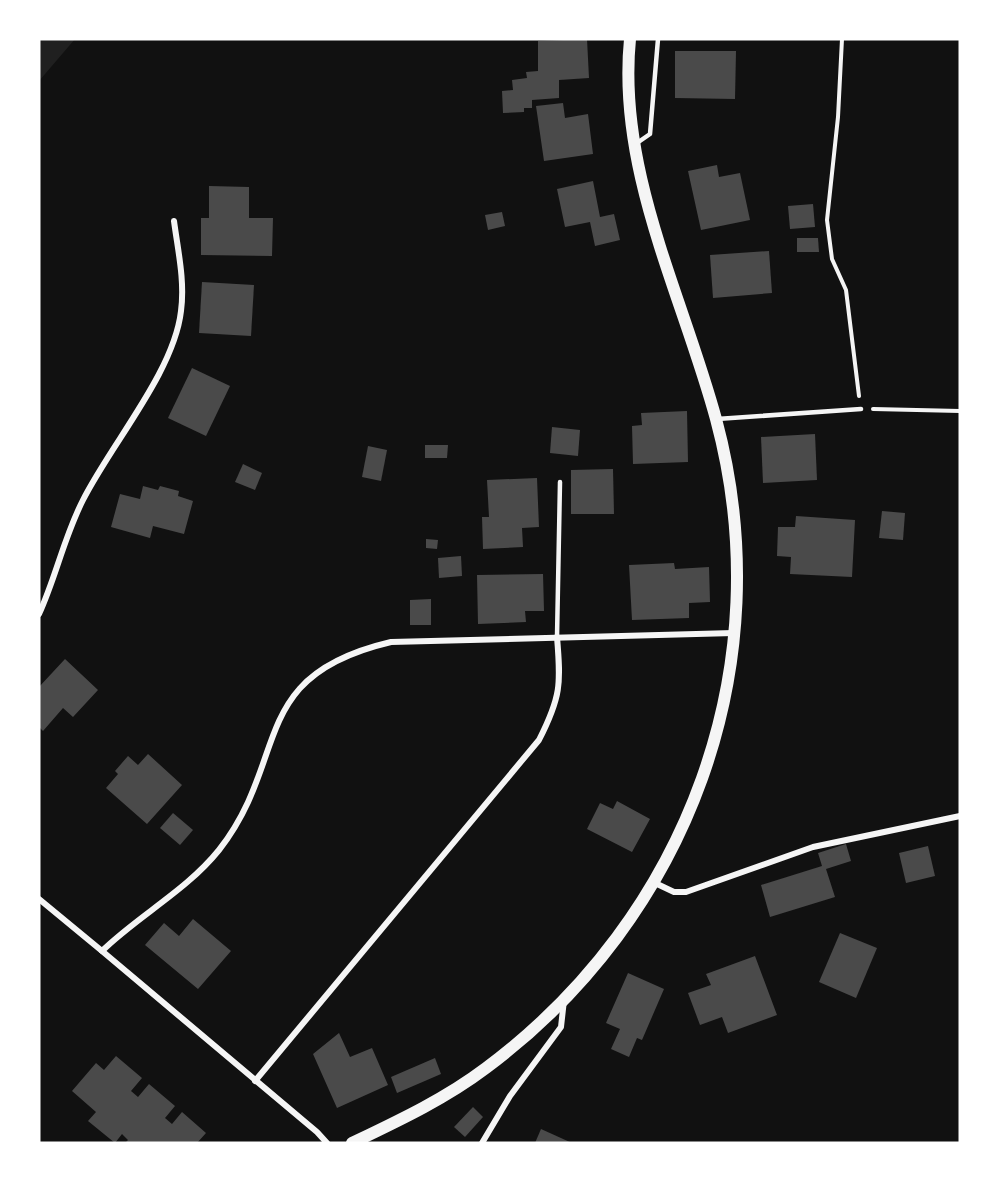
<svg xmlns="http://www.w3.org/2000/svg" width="999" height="1182" font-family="Overpass,sans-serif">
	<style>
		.green { fill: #202020 }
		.building { fill: #4a4a4a }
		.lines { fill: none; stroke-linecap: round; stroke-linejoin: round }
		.path { stroke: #f5f5f5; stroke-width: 4 }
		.service { stroke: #f5f5f5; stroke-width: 4.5 }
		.minor { stroke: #f5f5f5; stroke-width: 6 }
		.secondary { stroke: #f5f5f5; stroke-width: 12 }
	</style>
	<rect width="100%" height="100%" fill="#111"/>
	<path class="green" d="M39,39h36l-36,42z"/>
	<g class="building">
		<path d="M587,39l2,39 -30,2v18l-27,2v8h-8v4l-21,1 -1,-22 11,-1 -1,-10 15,-2 -1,-6 12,-1v-30z"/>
		<path d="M675,51h61l-1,48 -60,-1z"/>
		<path d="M563,103l2,15 23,-4 5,40 -49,7 -8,-55z"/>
		<path d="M717,165l2,12 21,-4 10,47 -49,10 -13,-59z"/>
		<path d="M593,181l7,36 14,-3 6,26 -25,6 -5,-24 -25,5 -8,-38z"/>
		<path d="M209,186l40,1v31h24l-1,38 -71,-1v-37h8z"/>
		<path d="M813,204l2,23 -25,2 -2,-23z"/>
		<path d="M502,212l3,14 -17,4 -3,-15z"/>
		<path d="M797,238h21l1,14h-22z"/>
		<path d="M769,251l3,42 -59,5 -3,-43z"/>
		<path d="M202,282l52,3 -3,51 -52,-3z"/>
		<path d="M192,368l38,18 -24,50 -38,-18z"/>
		<path d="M687,411l1,51 -55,2 -1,-38 10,-1 -1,-12z"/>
		<path d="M552,427l28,3 -2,26 -28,-3z"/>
		<path d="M815,434l2,46 -54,3 -2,-46z"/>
		<path d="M425,445h23l-1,13h-22z"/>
		<path d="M368,446l19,4 -6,31 -19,-4z"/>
		<path d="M243,464l19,9 -7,17 -20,-8z"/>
		<path d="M613,469l1,45h-43v-44z"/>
		<path d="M537,478l2,49 -17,1 1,19 -40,2 -1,-32h7l-2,-37z"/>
		<path d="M143,486l15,4 2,-4 19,5 -1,5 15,5 -9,33 -31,-8 -3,12 -39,-11 9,-33 20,5z"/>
		<path d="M882,511l23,2 -2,27 -24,-2z"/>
		<path d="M796,516l59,4 -3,57 -62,-3 1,-17 -14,-1 1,-29h17z"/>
		<path d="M426,539l12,1 -1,9 -11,-1z"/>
		<path d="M461,556l1,20 -23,2 -1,-20z"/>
		<path d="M674,563l1,6 34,-2 1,35 -21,1v15l-57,2 -3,-55z"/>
		<path d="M543,574l1,37h-19l1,11 -48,2 -1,-49z"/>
		<path d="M431,599v26h-21v-25z"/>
		<path d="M65,659l33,31 -25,27 -10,-9 -20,23 -4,-4v-40z"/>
		<path d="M148,754l34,31 -35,39 -41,-36 12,-14 -3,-3 13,-15 10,9z"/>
		<path d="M617,801l33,18 -18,33 -45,-23 13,-26 13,6z"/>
		<path d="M173,813l20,17 -13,15 -20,-17z"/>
		<path d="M846,844l5,17 -25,8 9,28 -65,20 -9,-32 61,-19 -4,-13z"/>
		<path d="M928,846l7,30 -29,7 -7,-30z"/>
		<path d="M193,919l38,32 -33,38 -53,-44 19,-22 15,13z"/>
		<path d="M840,933l37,15 -21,50 -37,-16z"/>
		<path d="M755,956l22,59 -49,18 -6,-16 -22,8 -12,-32 23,-8 -5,-11z"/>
		<path d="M628,973l36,16 -22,51 -5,-2 -8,19 -18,-8 9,-20 -14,-6z"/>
		<path d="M339,1033l11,24 22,-9 16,37 -51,23 -24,-54z"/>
		<path d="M116,1056l26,22 -11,13 7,6 11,-13 26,22 -10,12 7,6 10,-12 24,21 -9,10h-72l3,-3 -6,-6 -7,9 -27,-22 8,-9 -24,-21 24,-28 8,7z"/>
		<path d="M435,1058l6,16 -44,19 -6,-16z"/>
		<path d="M473,1107l10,10 -18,20 -11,-10z"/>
		<path d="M541,1129l31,14h-37z"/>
	</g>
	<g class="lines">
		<g class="path">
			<path d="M842,39l-4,78 -11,103 5,39 14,31 13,106"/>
			<path d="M873,409l87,2"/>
		</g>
		<g class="service">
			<path d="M637,143l13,-9 8,-95"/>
			<path d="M717,419l144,-10"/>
			<path d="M557,637l3,-155"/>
		</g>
		<g class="minor">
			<path d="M39,614c17,-37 25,-77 44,-114 28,-56 91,-128 98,-189 4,-30 -3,-60 -7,-90"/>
			<path d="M655,883l19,9h12l127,-45 147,-31"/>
			<path d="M39,899l63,52c37,-36 84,-60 117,-101 72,-92 27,-174 172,-208l343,-9"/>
			<path d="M102,951l215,181 10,11"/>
			<path d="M255,1081l284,-341c22,-43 22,-56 18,-103"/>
			<path d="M482,1143l28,-47 51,-69 3,-27"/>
		</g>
		<path class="secondary" d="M352,1143c46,-22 93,-44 134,-75 203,-151 296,-404 230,-649 -34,-125 -99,-248 -86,-380"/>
	</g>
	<rect width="999" height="1182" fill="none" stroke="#ffffff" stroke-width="81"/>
</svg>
